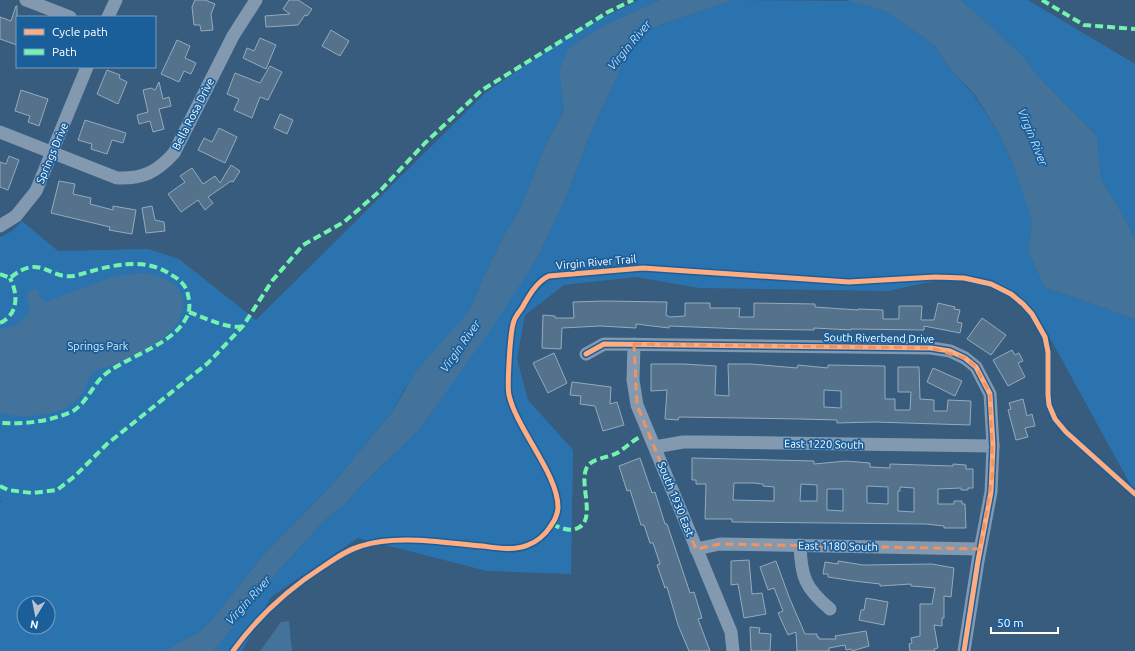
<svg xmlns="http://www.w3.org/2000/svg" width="1135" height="651" font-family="Ubuntu,sans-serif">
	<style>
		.green { fill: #2b73af; fill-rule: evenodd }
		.water { fill: #43729b }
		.building { fill: #54728c; stroke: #96aabc; fill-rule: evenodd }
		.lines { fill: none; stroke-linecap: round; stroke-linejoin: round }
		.minor { stroke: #8299af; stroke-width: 13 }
		.quiet { stroke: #73f3ae; stroke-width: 4; stroke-dasharray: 8 4; stroke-linecap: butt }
		.cycleway-casing { stroke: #1a5e9a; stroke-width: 8 }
		.cycleway { stroke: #ffac80; stroke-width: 5 }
		.marked { fill: none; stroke: #f09361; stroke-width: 3; stroke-dasharray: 8 5; stroke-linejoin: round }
		.labels { text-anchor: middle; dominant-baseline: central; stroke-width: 3.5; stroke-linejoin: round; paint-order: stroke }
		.street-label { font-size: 11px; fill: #fff; stroke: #1a5e9a }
		.park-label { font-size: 11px; fill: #d7ebfc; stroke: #1a5e9a }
		.water-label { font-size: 12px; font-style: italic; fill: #bcddf8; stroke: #1a5e9a }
	</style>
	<rect width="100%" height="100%" fill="#375c7d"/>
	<g class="green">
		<path d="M639,0h21l-53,24 -27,16 -21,31 5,40 -18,33 -25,63 -17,28 -21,43 -13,32 -66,80 -12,22 -62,75 -65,66 -54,68 -13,12 -19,9 -13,9h-166v-149h2l-2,-2v-263l12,-6 10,-10 36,30 90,-2 31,10 77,61 229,-227 87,-60zM24,603h24v24h-24z"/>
		<path d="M733,0l118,1 32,9 50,34 18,26 23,25 26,40 14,32 18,55 -4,29 16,36 91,32v174l-91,-166 -28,-35 -55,-17 -73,16 -188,-3 -64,-11 -72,8 -39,30 -8,44 11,41 45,50 -2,124 -84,-3 -129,-33 -87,59 -29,54h-28l65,-81 46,-50 20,-16 16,-18 58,-56 34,-49 86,-126 28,-60 23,-60 34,-74 25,-32z"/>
		<path d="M961,0h67l107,64v177l-7,-17 -27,-45 -4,-43 -59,-60 -18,-23z"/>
	</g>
	<g class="water">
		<path d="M660,0h73l-84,29 -25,32 -34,74 -23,60 -28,60 -43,67 -77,108 -58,56 -16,18 -20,16 -46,50 -65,81h-48l13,-9 19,-9 13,-12 54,-68 65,-66 62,-75 25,-42 53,-60 13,-32 21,-43 17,-28 25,-63 18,-33 -5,-40 9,-21 12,-10 27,-16z"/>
		<path d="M846,0h115l59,53 18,23 59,60 4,43 27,45 7,17v78l-91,-32 -16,-36 4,-29 -18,-55 -14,-32 -25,-40 -24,-25 -18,-26 -50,-34z"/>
		<path d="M144,273c17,3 30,6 38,22 3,7 1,11 0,18 -6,24 -47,43 -68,52 -6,2 -12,3 -18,6 -9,5 -9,15 -14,23 -15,22 -58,26 -82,19v-84l16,-4 12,-11 1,-10 -3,-9 6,-6 6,1 3,8 5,4 69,-26z"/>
		<path d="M289,621l3,30h-32l21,-29z"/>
	</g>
	<g class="building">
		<path d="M195,0h10l10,4 -4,10 2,16 -12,1 -1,-6h-6l-2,-18z"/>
		<path d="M289,0h9l14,9 -5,7 -2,-1 -7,10 -32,2 -1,-11 25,-2 -7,-5z"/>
		<path d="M16,6h1v39l-17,-6v-22l11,4z"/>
		<path d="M331,30l18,11 -9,15 -18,-10z"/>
		<path d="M260,38l16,7 -10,24 -23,-11 4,-10 7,3z"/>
		<path d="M177,40l13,6 -5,12 11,5 -5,11 -7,-3 -5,11 -18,-8z"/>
		<path d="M270,66l12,6 -14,28 -8,-3 -8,21 -18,-8 5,-11 -12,-5 8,-21 25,10z"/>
		<path d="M107,70l13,5 -1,3 8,4 -9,22 -21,-10z"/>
		<path d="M159,82l4,17 6,-2 2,9 -12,3 5,20 -11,3 -3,-11 -11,3 -2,-9 11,-3 -5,-22 8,-2 4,2z"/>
		<path d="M21,90l27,9 -9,27 -11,-4 2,-6 -15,-5z"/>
		<path d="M280,114l13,6 -6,14 -13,-6z"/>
		<path d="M85,120l41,13 -3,10 -11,-3 -5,14 -16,-5 1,-5 -14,-4z"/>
		<path d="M219,128l18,9 -12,26 -27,-13 6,-12 8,4z"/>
		<path d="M9,156l10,4 -11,30 -8,-3v-25l6,2z"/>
		<path d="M231,165l9,6 -7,11 -2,-1 -23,16 5,6 -8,7 -7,-10 -17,12 -13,-18 17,-12 -5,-6 12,-8 11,16 12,-8 5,7z"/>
		<path d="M59,181l16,3 -2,10 18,4 -1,6 23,6v-4l23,4 -4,24 -23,-4 1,-3 -59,-14z"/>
		<path d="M152,206l3,14 9,2 1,9 -19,2 -4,-25z"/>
		<path d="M604,301l63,1 -1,13 4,2 15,-1v-13h25v5h30l-1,9h15v-14l61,1v3l43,3v-1l25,1v9h16v-13h23l-1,14h13l4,-17 17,4 -1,2 6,1 -3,12 5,1 -2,10 -36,-7v4l-73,-1v1l-37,-2v2l-70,-1 -75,-3v2l-33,-4v4l-36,-2 -38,2 -1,21 -19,-1 1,-33 12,1v2h19l-1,-16z"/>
		<path d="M982,318l24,17 -15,20 -24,-16z"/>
		<path d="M1012,350l3,5 4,-2 4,8 -5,2 7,14 -17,9 -15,-26z"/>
		<path d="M554,353l13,30 -19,10 -15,-30z"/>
		<path d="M651,364h33l32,2 -1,29 14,1 -1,-32h23l46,4 1,-3 30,3v-3l57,1v33h10v11h15l1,-18h-13v-25h21l1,32 14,1v11h13l1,-11 23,1 -1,24 -95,-3 -38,1v-3l-37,-1 -121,-2 -1,3 -13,-1 2,-29 -16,1zM824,390l17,1v17l-17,-1z"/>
		<path d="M933,368l29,13 -7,15 -28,-14z"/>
		<path d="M572,382l39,5 -1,17 7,-2 7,23 -21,6 -8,-25 -15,-2 1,-8 -11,-1z"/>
		<path d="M1023,399l4,17 5,-2 3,12 -10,2 3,9 -12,3 -8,-30 3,-1 -2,-6z"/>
		<path d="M640,458l12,35 3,-1 10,32h2l23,69 4,-1 8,26 -4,1 12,32h-21l-11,-26 -11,-38 -2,1 -8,-23 3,-1 -7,-21h-3l-6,-18h-3l-11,-35 -3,1 -8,-25z"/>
		<path d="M692,458l122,3v3l32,-3 24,2v4l20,1v-4l63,2v-2l13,1v4h7v19h-5v2h-7v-2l-23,1v15h16v-3h8v3h3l1,24h-22v-2l-18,-2 -194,-2v-3h-27l1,-35h-10v-4h-4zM734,483h19l10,1v2l11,1v14l-41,-1zM801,484l16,1v16h-17zM867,486l21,1v17l-21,-1zM900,487l14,1v24l-16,-1v-20h2zM827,489h16v22l-16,-1z"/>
		<path d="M749,560l3,34 10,-1 4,21 -22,4 -6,-34 -7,1v-24z"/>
		<path d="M776,561l13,36 16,37h12v3h2v2h17l-1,-3 31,-5 3,15 -17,5 -1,-2 -5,1 -1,-5 -16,3v3h-32l-1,-19 -8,3 -10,-22 5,-2 -9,-23 -6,2 -8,-23z"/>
		<path d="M838,561l25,4 69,-1 22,4 -3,29 -7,-1v22h-2v8l-8,-1 4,23 -4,1 1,2h-25l-1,-7 3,-1 -1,-5 9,-2v-32h12l3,-16 -24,-2v-2l-31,2v-2l-26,-3 -26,-4v-3h-5l2,-12 13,2z"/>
		<path d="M866,598l22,4 -4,23 -25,-5 2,-10h3z"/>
		<path d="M750,627l10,1 -1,5 12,1 -1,17h-19z"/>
	</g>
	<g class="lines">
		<g class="minor">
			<path d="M26,0l44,17"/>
			<path d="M108,17l8,-17"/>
			<path d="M0,132l117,46c26,1 40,-6 57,-25l59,-117 23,-36"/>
			<path d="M0,226l16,-10 20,-25 51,-124"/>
			<path d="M634,344l-1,36 4,25 94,227 2,19"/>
			<path d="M586,354l18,-10 327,4 19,3 15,7 11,9 14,27 3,52 -2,46 -13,69 -14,90"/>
			<path d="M655,447l28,-5h20l290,4"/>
			<path d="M800,545c1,32 5,43 30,64"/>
			<path d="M696,549l24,-5 260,5"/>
		</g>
		<g class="quiet">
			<path d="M1042,0l42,25 51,4"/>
			<path d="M0,274l10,4c33,-27 39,5 68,-3 31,-9 66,-20 95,1 6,3 12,9 14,15 3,11 4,20 -2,29 -15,27 -64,38 -84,58 -10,11 -17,28 -30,34 -23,10 -46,12 -71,11"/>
			<path d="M189,312c14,5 40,18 54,14"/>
			<path d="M0,323c19,-9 18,-29 10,-45"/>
			<path d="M0,486l8,4 24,3 25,-3 18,-14 32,-32 101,-81 35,-37 29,-45 31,-36 41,-23 36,-31 45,-48 57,-53 126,-78 25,-12"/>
			<path d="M552,524c8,4 18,8 26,4 19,-9 0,-45 9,-61 5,-9 21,-9 30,-14 9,-5 14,-12 25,-17"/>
		</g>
		<g class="cycleway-casing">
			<g id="cycleway">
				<path d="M586,354l18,-10 327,4 19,3 15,7 11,9 14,27 3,52 -2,46 -13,69 -14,90"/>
				<path d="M233,651c25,-35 55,-62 91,-85 12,-8 23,-16 37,-20 36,-12 84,-3 122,0 14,2 31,5 45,-1 8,-3 17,-10 22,-18 4,-6 8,-12 8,-20 0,-33 -41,-77 -49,-112 -2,-8 1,-65 5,-74 1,-4 5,-9 8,-13 6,-11 15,-27 27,-32l94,-8 206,14 86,-5 29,1 27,6 20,10 12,10 9,10 13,23 3,15v43l1,10 6,14 11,13 69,62"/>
			</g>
		</g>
		<use href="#cycleway" class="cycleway"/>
	</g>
	<path class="marked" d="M634,344l297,4 34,10 11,9 14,27 3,78 -13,77 -260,-5 -24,5 -59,-144z"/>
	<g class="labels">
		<g class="street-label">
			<text transform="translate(193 114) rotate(-63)">Bella Rosa Drive</text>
			<text transform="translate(52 153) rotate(-67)">Springs Drive</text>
			<text transform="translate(596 262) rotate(-5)">Virgin River Trail</text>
			<text transform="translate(879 338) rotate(1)">South Riverbend Drive</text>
			<text transform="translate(824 444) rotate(1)">East 1220 South</text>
			<text transform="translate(676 499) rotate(68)">South 1930 East</text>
			<text transform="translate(838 546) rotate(1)">East 1180 South</text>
		</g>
		<g class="park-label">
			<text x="98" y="346">Springs Park</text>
		</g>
		<g class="water-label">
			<text transform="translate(629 45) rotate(-50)">Virgin River</text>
			<text transform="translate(1033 137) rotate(68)">Virgin River</text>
			<text transform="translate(460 346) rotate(-55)">Virgin River</text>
			<text transform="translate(248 600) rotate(-48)">Virgin River</text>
		</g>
	</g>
	<rect x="16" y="16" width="140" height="52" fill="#1a5e9a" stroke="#769ec2"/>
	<rect x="24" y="29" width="20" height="6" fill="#ffac80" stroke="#769ec2"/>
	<text x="52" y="36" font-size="12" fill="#ffffff">Cycle path</text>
	<rect x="24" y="49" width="20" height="6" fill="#73f3ae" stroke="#769ec2"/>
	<text x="52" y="56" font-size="12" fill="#ffffff">Path</text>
	<g transform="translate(36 615) rotate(190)"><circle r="19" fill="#1a5e9a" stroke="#769ec2"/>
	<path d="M0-3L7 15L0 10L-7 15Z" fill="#b9c6d2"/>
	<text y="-6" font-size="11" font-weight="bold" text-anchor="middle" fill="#ffffff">N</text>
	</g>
	<path d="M991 627v6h67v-6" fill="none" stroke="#ffffff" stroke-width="2"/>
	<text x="997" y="627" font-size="12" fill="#ffffff" stroke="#1a5e9a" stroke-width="3" paint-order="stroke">50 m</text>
</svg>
